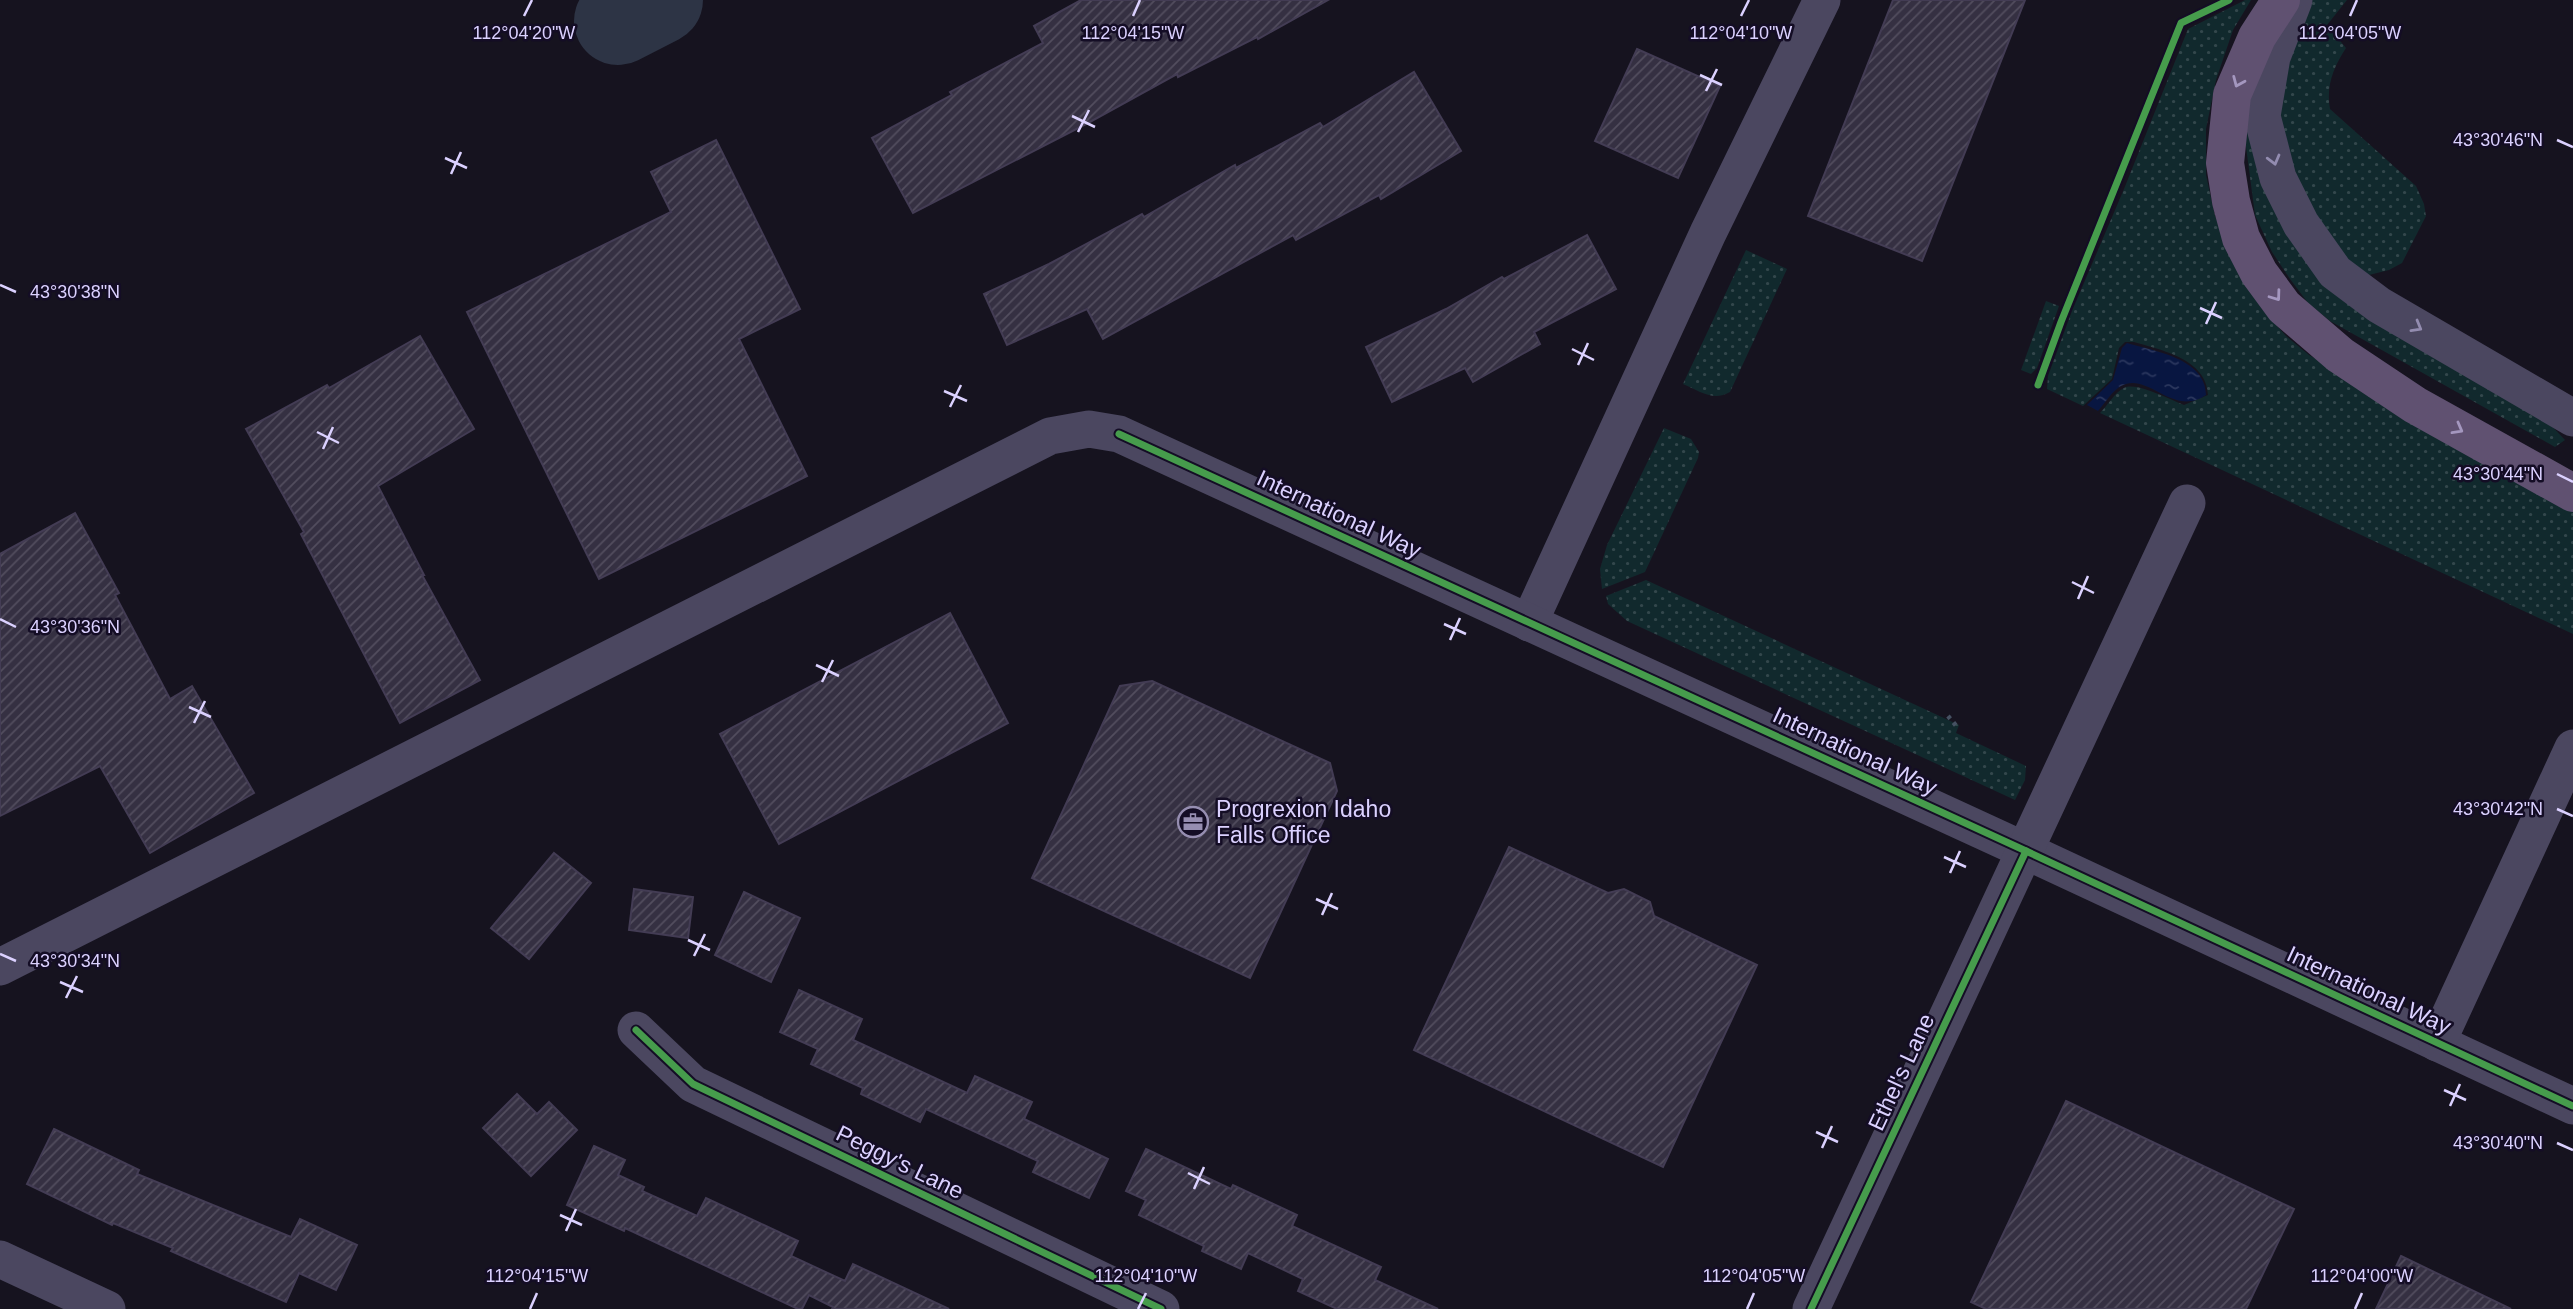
<svg xmlns="http://www.w3.org/2000/svg" width="2573" height="1309" font-family="Arial,sans-serif">
	<style>
		.grass { fill: url(#grass-dots) }
		.water { fill: url(#water-ripples) }
		.lines { fill: none; stroke-linecap: round; stroke-linejoin: round }
		.taxiway { stroke: #2d3445; stroke-width: 88 }
		.building { fill: url(#building-hatch); stroke: #433c54; stroke-width: 2 }
		.path { stroke: #465162; stroke-width: 4.5; stroke-dasharray: 3.5 5; stroke-linecap: butt }
		.minor { stroke: #4b4760; stroke-width: 37 }
		.major { stroke: #605171; stroke-width: 38 }
		.cycleway-casing { stroke: #140d25; stroke-width: 11 }
		.cycleway { stroke: #469c4c; stroke-width: 7 }
		.oneway { stroke: #a497bf }
		.oneway2 { stroke: #938cb0 }
		.ticks { fill: none; stroke: #dbd1ff; stroke-width: 2.5 }
		.labels { text-anchor: middle; dominant-baseline: central; stroke-width: 5; stroke-linejoin: round; paint-order: stroke }
		.street-label { font-size: 23px; fill: #dbd1ff; stroke: #140d25 }
		.poi-label { font-size: 23px; fill: #dbd1ff; stroke: #140d25; text-anchor: start }
		.ticks-label { font-size: 18px; text-anchor: middle; fill: #dbd1ff; stroke: #140d25; stroke-width: 5; stroke-linejoin: round; paint-order: stroke }
	</style>
	<defs>
		<pattern id="grass-dots" width="8" height="8" patternUnits="userSpaceOnUse" patternTransform="scale(1.75)"><rect width="8" height="8" fill="#11292d"/><path d="M2 2h.1M6 6h.1" fill="none" stroke="#33474c" stroke-width="1.8" stroke-linecap="round"/></pattern>
		<pattern id="water-ripples" width="26" height="14" patternUnits="userSpaceOnUse" patternTransform="scale(1.75)"><rect width="26" height="14" fill="#081641"/><path d="M2 4q2-2 4 0t4 0M15 11q2-2 4 0t4 0" fill="none" stroke="#2b375e"/></pattern>
		<pattern id="building-hatch" width="6" height="6" patternUnits="userSpaceOnUse" patternTransform="scale(1.75)"><rect width="6" height="6" fill="#353042"/><path d="M-1 1l2-2M0 6l6-6M5 7l2-2" fill="none" stroke="#524d5e"/></pattern>
	</defs>
	<rect width="100%" height="100%" fill="#16131f"/>
	<g class="grass">
		<path d="M2245,0h6l-18,30 -17,50 -10,49v46l9,41 47,93 24,27 23,19 264,149v130l-473,-221c7,-7 15,-21 24,-25 11,-7 47,12 60,17l24,-10c-1,-36 -47,-45 -74,-53h-9l-6,6 -7,31 -29,27 -36,-17 1,-13 24,-65 52,-122 64,-160z"/>
		<path d="M2311,0h36l-20,25 19,23c-13,20 -20,38 -16,61l86,77 8,18 2,12 -24,47 -13,7 -20,5 -14,-4 -67,-98 -13,-73z"/>
		<path d="M2247,124l37,88 238,183 43,45 -10,7 -225,-126 -22,-18 -18,-24 -18,-27 -17,-37 -10,-76z"/>
		<path d="M1746,250l41,19 -57,123c-17,10 -30,-1 -47,-8z"/>
		<path d="M2046,301l13,5 -22,62 -6,6 -10,-4z"/>
		<path d="M1664,428l27,11 8,13 -1,6 -53,114 -43,17 -2,-20 7,-24z"/>
		<path d="M1646,580l313,145 -3,8 70,33 -1,14 -10,20 -388,-179 -19,-17 -2,-8z"/>
	</g>
	<path class="water" d="M2127,343c26,8 79,15 79,52 -33,23 -58,-24 -85,-9 -9,5 -16,17 -23,25l-11,-6 26,-25 9,-32z"/>
	<g class="lines">
		<path class="taxiway" d="M618,21l41,-21"/>
	</g>
	<g class="building">
		<path d="M1081,0h247l-70,39 -1,-2 -79,40 -1,-3 -89,49 -175,90 -41,-75 80,-43 -2,-3 93,-49 -9,-17z"/>
		<path d="M1893,0h132l-103,261 -114,-45z"/>
		<path d="M1637,49l83,37 -42,92 -83,-37z"/>
		<path d="M1414,72l47,79 -80,48 -2,-4 -83,45 -3,-5 -190,104 -16,-30 -80,36 -23,-51 65,-30 93,-50 2,3 91,-52 1,3 84,-45 3,4z"/>
		<path d="M716,140l84,169 -61,30 68,137 -208,103 -132,-267 204,-100 -20,-40z"/>
		<path d="M1587,235l29,54 -82,43 6,12 -67,38 -8,-14 -73,34 -26,-55 80,-38 56,-32 2,2z"/>
		<path d="M420,336l54,93 -96,57 46,89h-2l58,105 -80,43 -99,-189 3,-2 -58,-103 81,-44 2,3z"/>
		<path d="M75,513l44,80 -4,2 55,104 22,-13 62,107 -104,60 -50,-87 -100,50v-262z"/>
		<path d="M950,613l58,110 -229,121 -59,-110z"/>
		<path d="M1152,681l178,82 7,28 -87,187 -218,-100 88,-192z"/>
		<path d="M1509,847l99,46 16,-4 26,13 4,14 103,49 -94,202 -249,-117z"/>
		<path d="M554,853l37,30 -62,76 -38,-31z"/>
		<path d="M634,889l59,8 -5,41 -59,-8z"/>
		<path d="M744,892l56,26 -29,64 -56,-27z"/>
		<path d="M799,990l63,29 -9,21 114,53 8,-17 57,26 -8,17 84,40 -19,39 -56,-26 5,-11 -112,-52 -6,13 -59,-28 2,-6 -52,-24 7,-15 -38,-17z"/>
		<path d="M517,1094l20,20 12,-12 28,28 -46,46 -48,-48z"/>
		<path d="M2066,1101l228,108 -48,100h-260l-15,-7z"/>
		<path d="M54,1129l85,41 -2,4 154,63 9,-18 57,26 -21,45 -37,-17 -13,29 -115,-51 2,-3 -60,-25 -1,2 -85,-41z"/>
		<path d="M594,1146l31,14 -7,15 26,12 -2,4 55,25 9,-18 92,43 -7,15 54,25 8,-17 96,45h-117l1,-2 -24,-12 -7,14h-4l-173,-81 -1,3 -57,-26z"/>
		<path d="M1146,1149l85,40 2,-4 64,30 -5,11 89,41 -6,13 63,29h-101l-39,-18 5,-12 -55,-26 -7,16 -39,-18 2,-5 -65,-31 7,-15 -20,-9z"/>
		<path d="M2401,1256l110,53h-135z"/>
	</g>
	<g class="lines">
		<path class="path" d="M1948,716l10,12"/>
		<g class="minor">
			<path d="M2294,0l-22,57 -10,59 16,62 23,46 34,48 44,33 194,113"/>
			<path d="M1529,623l179,-390 114,-233"/>
			<path d="M0,967l1050,-531 39,-7 30,5 907,417 547,255"/>
			<path d="M636,1030l57,54 468,225"/>
			<path d="M2437,1043l136,-295"/>
			<path d="M0,1259l107,50"/>
			<path d="M1811,1309l376,-806"/>
		</g>
		<path class="major" d="M2281,0l-24,37 -25,58 -7,68 6,38 10,37 18,35 25,34 56,48 75,50 158,88"/>
		<g class="cycleway-casing">
			<g id="cycleway">
				<path d="M2038,385l23,-63 120,-299 48,-23"/>
				<path d="M1119,434l907,417 547,255"/>
				<path d="M636,1030l57,54 468,225"/>
				<path d="M1811,1309l215,-458"/>
			</g>
		</g>
		<use href="#cycleway" class="cycleway"/>
	</g>
	<defs><path id="oneway-chevron" d="M-2-3.5L2.5 0L-2 3.5" fill="none" stroke-width="1.6" stroke-linecap="round" stroke-linejoin="round" transform="scale(1.75)"/></defs>
	<g class="oneway">
		<use href="#oneway-chevron" transform="translate(2238 82) rotate(113)"/>
		<use href="#oneway-chevron" transform="translate(2276 296) rotate(54)"/>
		<use href="#oneway-chevron" transform="translate(2458 429) rotate(29)"/>
	</g>
	<g class="oneway2">
		<use href="#oneway-chevron" transform="translate(2274 160) rotate(75)"/>
		<use href="#oneway-chevron" transform="translate(2417 327) rotate(30)"/>
	</g>
	<path class="ticks" d="M524,16l8,-16M1133,16l7,-16M1741,16l8,-16M2350,16l7,-16M1700,75l22,10M1706,91l11,-22M1072,116l23,11M1078,132l11,-22M2557,140l16,7M445,158l22,10M451,174l10,-22M0,285l16,7M2200,308l22,10M2206,324l10,-22M1572,349l22,11M1578,365l10,-22M944,391l23,10M950,407l11,-22M317,432l22,11M323,449l10,-22M2557,474l16,8M2072,582l22,11M2078,599l10,-23M0,619l16,8M1444,624l22,10M1450,640l10,-22M816,665l23,11M822,682l11,-22M189,707l22,10M194,723l11,-22M2557,809l16,7M1944,857l22,10M1950,873l10,-22M1316,899l22,10M1322,915l10,-22M688,940l22,10M0,954l16,7M694,956l11,-22M60,982l23,10M66,998l11,-22M2444,1090l22,10M2450,1106l10,-22M1816,1132l22,10M2557,1143l16,7M1822,1148l10,-22M1188,1173l22,11M1194,1189l10,-22M560,1215l22,10M566,1231l10,-22M530,1309l7,-16M1138,1309l8,-16M1747,1309l7,-16M2355,1309l7,-16"/>
	<defs>
		<g id="office-ring" transform="scale(1.575)"><circle r="9.5" fill="#140d25" stroke="#968eb1" stroke-width="1.5"/><path d="M-6-3h4V-5.5h4V-3h4V5H-6ZM-1-4.5V-3h2v-1.5ZM-6 0V1H6V0Z" fill="#968eb1"/></g>
	</defs>
	<g fill-rule="evenodd">
		<use href="#office-ring" x="1193" y="822"/>
	</g>
	<g class="labels">
		<g class="street-label">
			<text transform="translate(1339 514) rotate(25)">International Way</text>
			<text transform="translate(1855 751) rotate(25)">International Way</text>
			<text transform="translate(2369 990) rotate(25)">International Way</text>
			<text transform="translate(1901 1072) rotate(-65)">Ethel's Lane</text>
			<text transform="translate(900 1162) rotate(26)">Peggy's Lane</text>
		</g>
		<g class="poi-label">
			<text x="1216" y="809">Progrexion Idaho<tspan x="1216" dy="26">Falls Office</tspan></text>
		</g>
	</g>
	<g class="ticks-label">
		<text x="524" y="39">112°04'20"W</text>
		<text x="1133" y="39">112°04'15"W</text>
		<text x="1741" y="39">112°04'10"W</text>
		<text x="2350" y="39">112°04'05"W</text>
		<text x="2498" y="146">43°30'46"N</text>
		<text x="75" y="298">43°30'38"N</text>
		<text x="2498" y="480">43°30'44"N</text>
		<text x="75" y="633">43°30'36"N</text>
		<text x="2498" y="815">43°30'42"N</text>
		<text x="75" y="967">43°30'34"N</text>
		<text x="2498" y="1149">43°30'40"N</text>
		<text x="2362" y="1282">112°04'00"W</text>
		<text x="537" y="1282">112°04'15"W</text>
		<text x="1146" y="1282">112°04'10"W</text>
		<text x="1754" y="1282">112°04'05"W</text>
	</g>
</svg>
